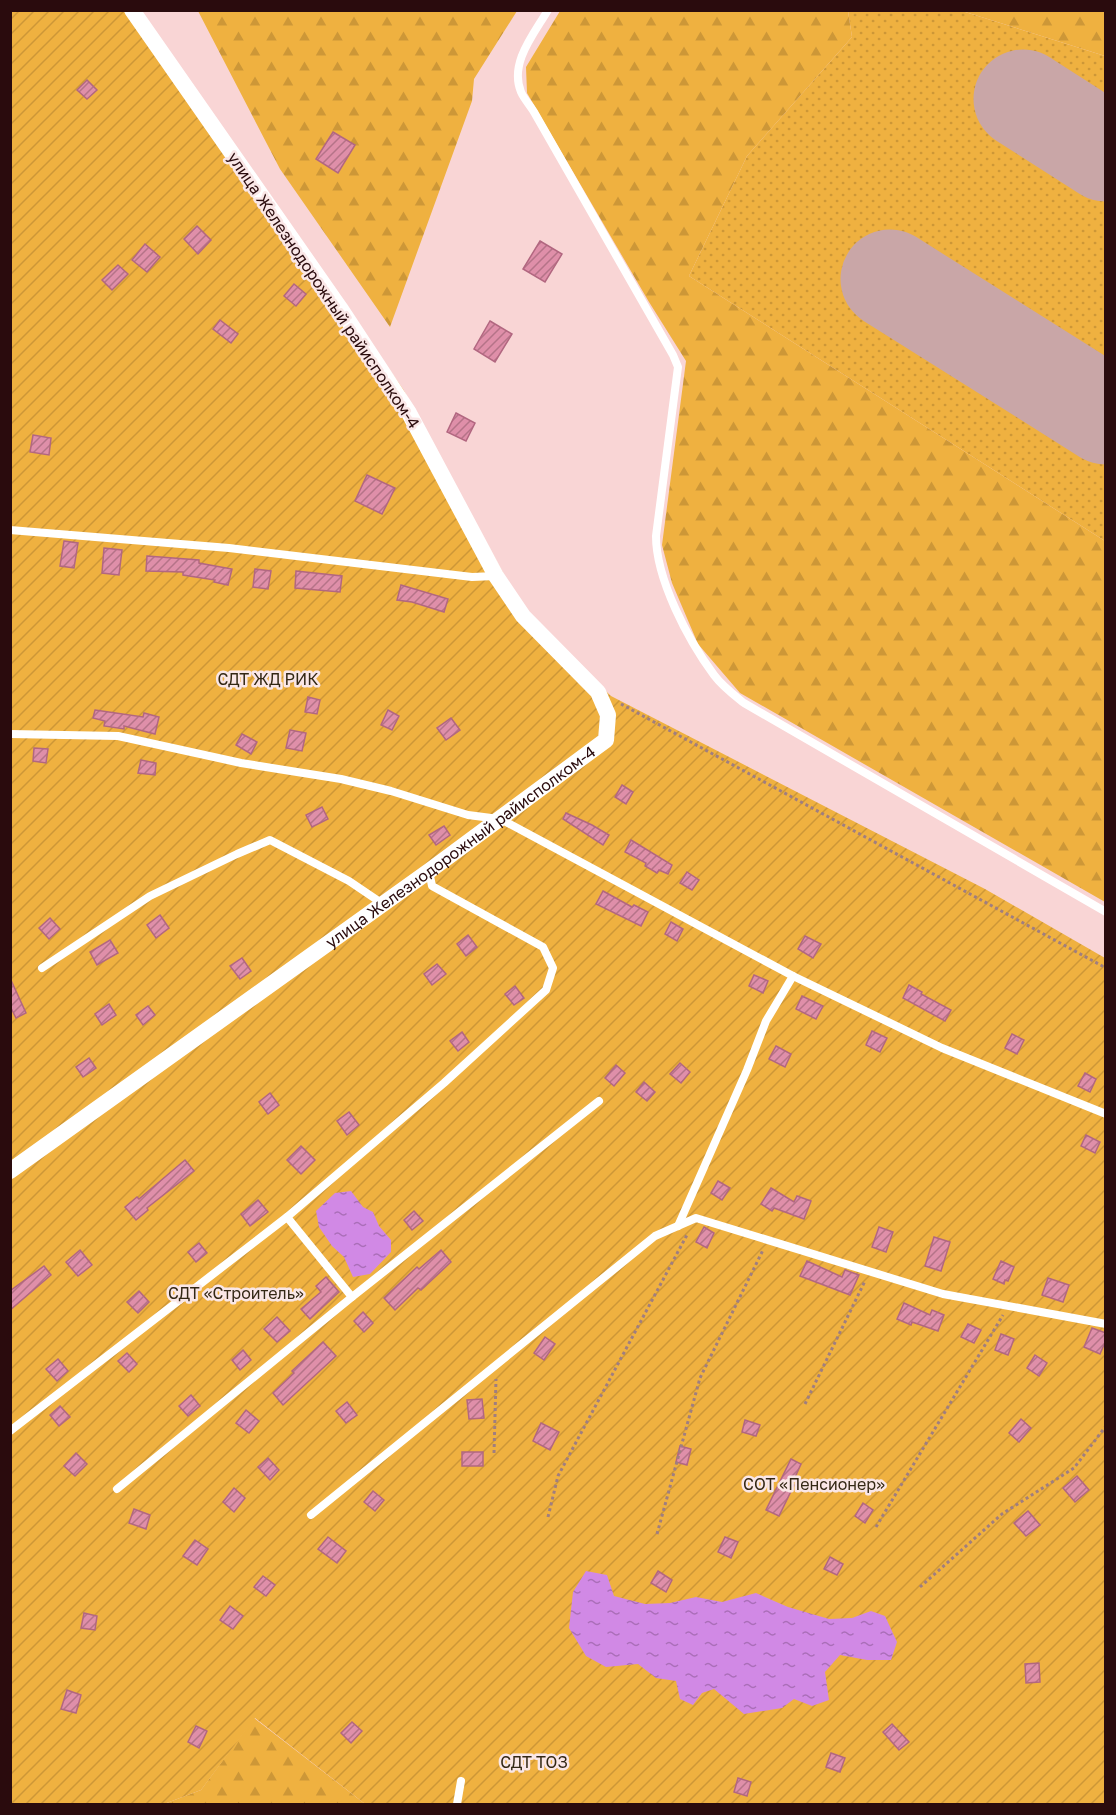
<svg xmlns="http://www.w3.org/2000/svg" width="1116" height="1815" font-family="'Golos Text',sans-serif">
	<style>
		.grass { fill: url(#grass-dots) }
		.forest { fill: url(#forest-firs) }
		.garden { fill: url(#garden-furrows) }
		.water { fill: url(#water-ripples) }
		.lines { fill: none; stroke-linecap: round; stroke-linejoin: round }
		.runway { stroke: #c9a6a7; stroke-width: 99 }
		.building { fill: url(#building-hatch); stroke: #b26780; stroke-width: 1.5 }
		.path { stroke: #a07e7f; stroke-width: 3; stroke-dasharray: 3 3; stroke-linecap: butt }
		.service { stroke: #fff; stroke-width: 8 }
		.minor { stroke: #fff; stroke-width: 16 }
		.labels { text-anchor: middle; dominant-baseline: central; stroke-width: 5; stroke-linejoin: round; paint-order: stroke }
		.street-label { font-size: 16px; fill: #2a0b0d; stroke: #fae7e7 }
		.park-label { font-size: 16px; fill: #332714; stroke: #fae7e7 }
	</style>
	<defs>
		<pattern id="grass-dots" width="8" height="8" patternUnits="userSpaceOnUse" patternTransform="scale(1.5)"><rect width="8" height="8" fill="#efb140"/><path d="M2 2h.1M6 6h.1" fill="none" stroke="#cd9737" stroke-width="1.8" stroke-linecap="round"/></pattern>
		<pattern id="forest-firs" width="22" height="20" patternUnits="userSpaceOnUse" patternTransform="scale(1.5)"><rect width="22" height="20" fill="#efb140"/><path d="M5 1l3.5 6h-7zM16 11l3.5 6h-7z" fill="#cd9737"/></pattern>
		<pattern id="garden-furrows" width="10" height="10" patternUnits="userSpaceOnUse" patternTransform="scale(1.5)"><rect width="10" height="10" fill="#efb140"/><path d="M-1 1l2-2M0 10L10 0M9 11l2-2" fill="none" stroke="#cd9737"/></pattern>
		<pattern id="water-ripples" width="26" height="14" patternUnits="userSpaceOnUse" patternTransform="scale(1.5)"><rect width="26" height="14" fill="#d189e5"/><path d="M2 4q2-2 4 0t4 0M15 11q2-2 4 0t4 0" fill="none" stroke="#aa6eb8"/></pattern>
		<pattern id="building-hatch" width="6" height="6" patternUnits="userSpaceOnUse" patternTransform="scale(1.5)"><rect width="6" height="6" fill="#df8fa9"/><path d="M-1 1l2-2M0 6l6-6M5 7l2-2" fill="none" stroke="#b57388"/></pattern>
	</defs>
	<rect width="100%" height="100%" fill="#f9d5d5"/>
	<path class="grass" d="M848,11h114l143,45v58l-58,-36 -24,-8 -31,50 113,73v348l-416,-265 58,-120 105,-119z"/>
	<g class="forest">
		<path d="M198,11h319l-43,68 -2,22 -82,226 -110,-158z"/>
		<path d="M560,11h288l4,26 -105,119 -58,120 416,265v361l-365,-209 -42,-49 -26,-61 -10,-38 24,-184 -37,-59 -122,-209 -1,-26z"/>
		<path d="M962,11h143v45z"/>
		<path d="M254,1718l111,86h-201l37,-14z"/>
	</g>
	<path class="garden" d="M11,11h126l266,378 124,228 84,79 374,193 120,69v846h-740l-110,-86 -54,72 -37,14h-153z"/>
	<g class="water">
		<path d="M351,1191l12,16 10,5 6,14 12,14v12l-21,22 -17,3 -9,-20 -12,-11 -13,-19 -3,-16 19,-18z"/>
		<path d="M586,1571l21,4 7,21 31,8 25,-1 26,-6 26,5 34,-9 32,14 41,12 23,-1 19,-7 14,5 12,26 -6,18h-24l-27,-5 -15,17 4,28 -17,6 -18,-7 -12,9 -38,6 -30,-25 -12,4 -9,12 -13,-6 -4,-18 -20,-3 -18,-14 -32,3 -20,-11 -17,-28 4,-36z"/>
	</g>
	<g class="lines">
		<g class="runway">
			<path d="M1023,99l83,53"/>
			<path d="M890,279l216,136"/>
		</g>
	</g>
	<g class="building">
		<path d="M87,80l10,10 -10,9 -10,-9z"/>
		<path d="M333,132l22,13 -17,28 -22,-14z"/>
		<path d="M197,226l14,14 -13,14 -14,-15z"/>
		<path d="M540,241l22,13 -17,28 -22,-13z"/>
		<path d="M145,244l15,13 -13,15 -15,-12z"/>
		<path d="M118,265l10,9 -16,16 -10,-10z"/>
		<path d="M294,284l12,10 -10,12 -12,-10z"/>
		<path d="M220,320l18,14 -7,9 -18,-14z"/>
		<path d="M490,321l22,13 -17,28 -21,-13z"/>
		<path d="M456,413l19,10 -9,18 -19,-9z"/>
		<path d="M33,435l18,3 -2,17 -19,-3z"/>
		<path d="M367,475l28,13 -13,26 -27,-13z"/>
		<path d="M64,541l14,2 -4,25 -14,-2z"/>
		<path d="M104,548l18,2 -3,25 -17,-2z"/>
		<path d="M147,556l52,4v3l33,6 -4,16 -14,-3 1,-2 -32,-5v-3l-37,-1z"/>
		<path d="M255,569l16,2 -3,18 -15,-2z"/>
		<path d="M296,571l46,5 -2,16 -45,-4z"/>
		<path d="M401,585l47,14 -4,13 -32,-10 -15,-2z"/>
		<path d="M308,697l12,3 -3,14 -12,-2z"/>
		<path d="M95,710l48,7 1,-4 15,4 -4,17 -31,-8v3l-20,-3 1,-5 -12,-3z"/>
		<path d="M388,710l11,6 -7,14 -11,-5z"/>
		<path d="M451,718l9,12 -14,10 -9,-12z"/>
		<path d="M290,730l16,3 -4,18 -16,-3z"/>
		<path d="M242,734l15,8 -6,12 -15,-9z"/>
		<path d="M34,748l14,1 -2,14 -13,-2z"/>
		<path d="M141,760l15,3 -1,12 -17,-2z"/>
		<path d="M622,785l11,7 -7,12 -11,-7z"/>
		<path d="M322,807l6,12 -16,8 -6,-12z"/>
		<path d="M566,813l26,12 17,10 -6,10 -40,-26z"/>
		<path d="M444,826l6,9 -14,10 -7,-10z"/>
		<path d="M631,840l41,25 -4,9 -9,-4 -2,3 -12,-7 1,-3 -21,-11z"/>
		<path d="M687,872l12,8 -7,10 -12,-7z"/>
		<path d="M603,891l29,16 2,-2 14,7 -7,14 -45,-22z"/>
		<path d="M160,915l9,13 -13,10 -9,-13z"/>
		<path d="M50,918l10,11 -11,10 -10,-11z"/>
		<path d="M671,922l12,7 -6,12 -12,-7z"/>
		<path d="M468,935l9,12 -11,9 -9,-12z"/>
		<path d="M805,936l16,8 -8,14 -15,-9z"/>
		<path d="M110,940l8,13 -21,12 -7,-13z"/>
		<path d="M242,958l9,13 -11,8 -10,-13z"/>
		<path d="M437,964l9,10 -14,11 -8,-11z"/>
		<path d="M754,975l14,6 -5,12 -14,-7z"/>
		<path d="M10,978l16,35 -10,5 -6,-12z"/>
		<path d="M909,985l13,7 -1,2 30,16 -6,11 -42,-23z"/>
		<path d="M515,986l9,12 -10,7 -9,-11z"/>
		<path d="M802,996l21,10 -7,13 -20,-10z"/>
		<path d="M109,1004l7,11 -14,10 -7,-11z"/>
		<path d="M148,1006l7,9 -12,10 -7,-10z"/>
		<path d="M872,1031l15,7 -7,14 -14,-7z"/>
		<path d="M462,1032l7,10 -11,9 -8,-10z"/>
		<path d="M1012,1034l12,6 -7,14 -12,-6z"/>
		<path d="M776,1046l15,8 -6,13 -16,-8z"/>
		<path d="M89,1058l7,10 -13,9 -7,-10z"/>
		<path d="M680,1063l10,9 -9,11 -11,-9z"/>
		<path d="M616,1065l9,8 -11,13 -9,-8z"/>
		<path d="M1085,1073l11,6 -6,13 -12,-6z"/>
		<path d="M644,1082l11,10 -8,9 -11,-9z"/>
		<path d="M270,1093l9,12 -11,9 -9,-12z"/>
		<path d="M349,1112l10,13 -12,10 -10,-14z"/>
		<path d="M1086,1135l14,7 -5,11 -14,-7z"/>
		<path d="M301,1146l14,14 -14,14 -14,-14z"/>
		<path d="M185,1160l9,11 -47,37 1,2 -12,10 -11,-13 12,-10 2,2z"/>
		<path d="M718,1181l12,7 -8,12 -11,-7z"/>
		<path d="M771,1188l23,14 3,-6 14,5 -7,18 -30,-11 -2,3 -11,-7z"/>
		<path d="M258,1200l10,12 -18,14 -9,-12z"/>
		<path d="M414,1211l9,10 -11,9 -8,-10z"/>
		<path d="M704,1227l10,6 -7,15 -11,-6z"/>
		<path d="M879,1227l14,5 -7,20 -14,-5z"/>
		<path d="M934,1237l16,5 -9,29 -16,-5z"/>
		<path d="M199,1243l8,10 -11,9 -8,-10z"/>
		<path d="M80,1250l12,15 -14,11 -12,-14z"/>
		<path d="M441,1250l10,12 -30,28 -3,-2 -23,22 -11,-12 33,-31 2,2z"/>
		<path d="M807,1261l35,16 3,-7 14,5 -9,20 -50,-19z"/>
		<path d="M1001,1261l13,6 -6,14 -3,-1 -1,4 -11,-5z"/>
		<path d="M44,1266l7,9 -41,35v-19z"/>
		<path d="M326,1277l13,15 -29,27 -9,-10 20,-17 -5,-6z"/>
		<path d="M1048,1278l21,7 -6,17 -21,-7z"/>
		<path d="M139,1291l10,11 -11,11 -11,-11z"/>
		<path d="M904,1303l26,12 2,-5 12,5 -6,16 -26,-9 -1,3 -14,-6z"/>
		<path d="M363,1312l10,11 -9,9 -10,-11z"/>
		<path d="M277,1317l13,14 -13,11 -13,-13z"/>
		<path d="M968,1324l13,6 -7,13 -13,-6z"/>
		<path d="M1092,1328l14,5v7l-6,14 -16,-7z"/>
		<path d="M1001,1334l13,5 -6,16 -13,-5z"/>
		<path d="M545,1337l10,7 -11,16 -10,-7z"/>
		<path d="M323,1342l13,14 -53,49 -10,-12 21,-20 -2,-2z"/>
		<path d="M243,1350l8,10 -11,10 -8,-10z"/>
		<path d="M127,1353l10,11 -8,8 -11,-11z"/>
		<path d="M1035,1355l12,8 -8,13 -12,-8z"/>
		<path d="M58,1359l10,12 -11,10 -11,-12z"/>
		<path d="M191,1395l9,11 -12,10 -9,-10z"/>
		<path d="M482,1399l2,19 -15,1 -2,-19z"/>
		<path d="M347,1402l10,13 -11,8 -10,-12z"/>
		<path d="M60,1406l10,11 -11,9 -9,-11z"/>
		<path d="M246,1410l13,11 -10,12 -13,-10z"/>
		<path d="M1021,1419l10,9 -12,14 -10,-9z"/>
		<path d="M745,1420l15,5 -4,11 -14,-4z"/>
		<path d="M541,1423l18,9 -9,18 -17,-9z"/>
		<path d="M680,1446l11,3 -4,16 -11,-3z"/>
		<rect x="462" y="1452" width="21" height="14"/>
		<path d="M76,1453l11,11 -12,12 -11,-10z"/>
		<path d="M268,1458l11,12 -9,10 -12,-13z"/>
		<path d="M791,1459l10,5 -9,20 2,1 -15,31 -13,-6z"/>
		<path d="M1077,1476l12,14 -14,12 -12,-14z"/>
		<path d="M234,1488l11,10 -11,14 -11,-10z"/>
		<path d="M373,1491l11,9 -9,11 -11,-9z"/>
		<path d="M863,1503l10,7 -8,13 -10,-7z"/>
		<path d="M134,1509l16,6 -4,14 -17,-6z"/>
		<path d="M1028,1511l12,14 -14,11 -12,-13z"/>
		<path d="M328,1537l18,14 -9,12 -19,-14z"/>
		<path d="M725,1537l13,5 -7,16 -13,-6z"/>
		<path d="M195,1540l13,9 -11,16 -14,-9z"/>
		<path d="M830,1557l13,7 -6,11 -13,-6z"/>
		<path d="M658,1571l14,9 -6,12 -15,-9z"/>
		<path d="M263,1576l12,9 -9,11 -12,-9z"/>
		<path d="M230,1606l13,10 -10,13 -13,-9z"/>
		<path d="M84,1613l13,3 -2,14 -14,-2z"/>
		<path d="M1039,1663l1,19 -14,1 -1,-19z"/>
		<path d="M67,1690l14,5 -5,18 -15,-4z"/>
		<path d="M352,1722l10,9 -11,12 -10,-10z"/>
		<path d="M892,1724l17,18 -10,8 -16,-18z"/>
		<path d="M196,1726l11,5 -8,17 -11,-6z"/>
		<path d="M831,1753l14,5 -5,14 -14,-5z"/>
		<path d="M738,1778l13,4 -4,14 -13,-4z"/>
	</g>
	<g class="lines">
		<g class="path">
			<path d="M621,704l485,264"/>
			<path d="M805,1404l60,-123"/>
			<path d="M494,1453l2,-74"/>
			<path d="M548,1517l10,-41 130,-243"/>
			<path d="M876,1527l127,-212"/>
			<path d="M657,1534l43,-156 63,-128"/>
			<path d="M920,1587l82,-73 72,-46 32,-42"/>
		</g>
		<g class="service">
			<path d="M548,10c-14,24 -39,53 -27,82 3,7 9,13 13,20l139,243 5,12 -22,169c0,43 32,104 58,139 8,11 20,20 30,28l362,209"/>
			<path d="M10,530l219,18 243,29 23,-1"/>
			<path d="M10,734l108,2 123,27 100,16 50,12 77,24 31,4"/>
			<path d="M506,822l287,154 149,72 164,66"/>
			<path d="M42,968l108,-72 87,-42 33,-14 79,41 34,23"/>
			<path d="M287,1217l65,80"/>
			<path d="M678,1226l69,-156 19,-49 27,-45"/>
			<path d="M10,1431l277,-214 157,-134 102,-93 7,-22 -10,-21 -111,-61 -3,-15"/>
			<path d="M117,1489l235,-192 247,-196"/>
			<path d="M311,1515l344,-279 41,-18 247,76 163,30"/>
			<path d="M457,1804l4,-23"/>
		</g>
		<path class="minor" id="s1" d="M10,1171l419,-300 177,-131 2,-25 -10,-23 -75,-76 -27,-40 -87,-163 -69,-105 -208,-298"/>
	</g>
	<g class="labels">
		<g class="street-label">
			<text transform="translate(324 290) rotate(56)">улица Железнодорожный райисполком-4</text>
			<text stroke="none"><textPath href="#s1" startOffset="555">улица Железнодорожный райисполком-4</textPath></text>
		</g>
		<g class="park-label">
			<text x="268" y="679">СДТ ЖД РИК</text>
			<text x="236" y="1293">СДТ «Строитель»</text>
			<text x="814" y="1484">СОТ «Пенсионер»</text>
			<text x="534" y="1762">СДТ ТОЗ</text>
		</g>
	</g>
	<rect width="1116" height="1815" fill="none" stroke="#2a0b0d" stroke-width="24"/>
</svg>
